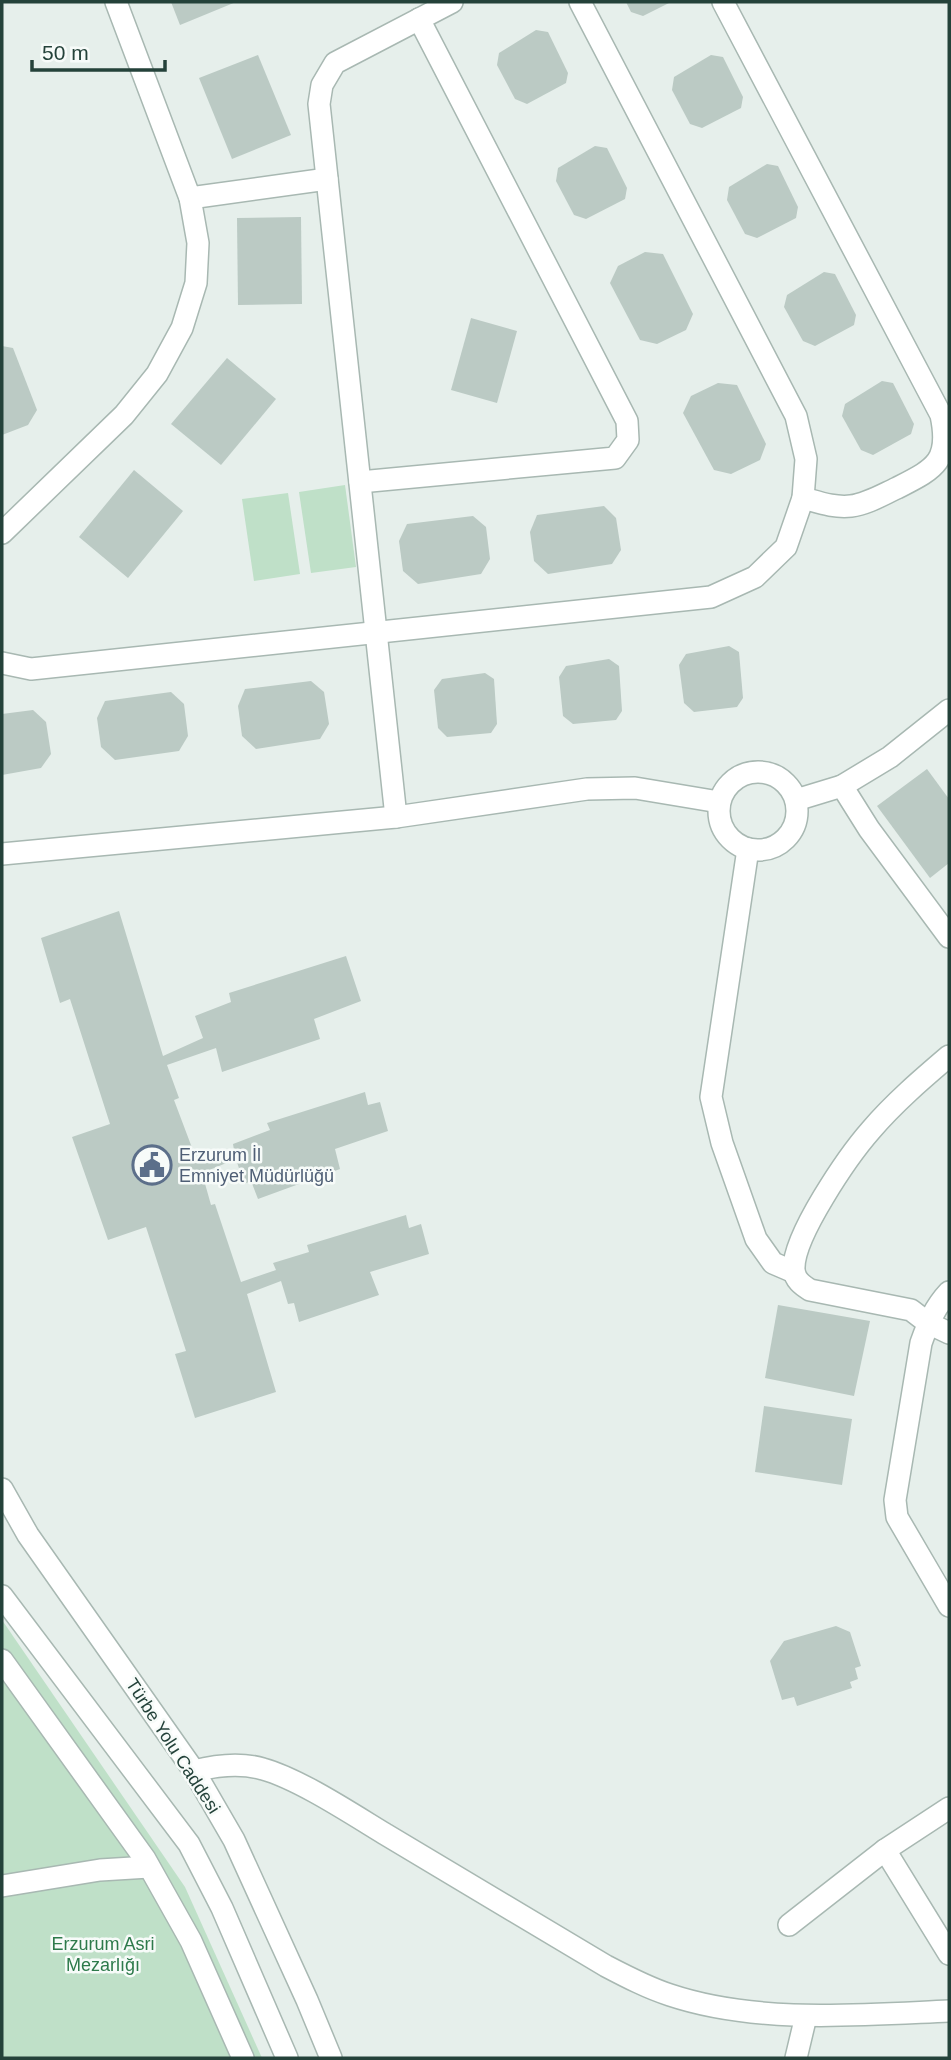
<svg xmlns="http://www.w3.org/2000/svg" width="951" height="2060" font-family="Helvetica,sans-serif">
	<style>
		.green { fill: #bfe0c8 }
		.building { fill: #bbcac4 }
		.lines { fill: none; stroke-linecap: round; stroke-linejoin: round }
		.minor-casing { stroke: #a8b8b2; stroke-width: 24 }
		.minor { stroke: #fff; stroke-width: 21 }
		.labels { text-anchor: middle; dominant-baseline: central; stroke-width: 5; stroke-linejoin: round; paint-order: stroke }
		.service-label { font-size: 18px; fill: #4e5e75; stroke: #f7fbf9; text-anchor: start }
		.street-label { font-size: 18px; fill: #24423a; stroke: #f7fbf9 }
		.park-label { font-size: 18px; fill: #2d7a4b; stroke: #f7fbf9 }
	</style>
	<rect width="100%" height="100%" fill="#e6efeb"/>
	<g class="green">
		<path d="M345,485l11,82 -45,6 -12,-81z"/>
		<path d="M288,493l12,81 -46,7 -12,-82z"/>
		<path d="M2,1620l183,267 77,171h-260z"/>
	</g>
	<g class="building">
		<path d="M171,2h65l-56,23z"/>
		<path d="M626,2h45l-28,14 -12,-4z"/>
		<path d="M536,30l12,2 20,41 -2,10 -39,21 -12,-5 -18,-34 2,-12z"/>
		<path d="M258,55l33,80 -59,24 -33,-81z"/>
		<path d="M711,55l12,2 20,40 -2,11 -39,20 -12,-4 -18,-34 2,-13z"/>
		<path d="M595,146l12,2 20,40 -2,11 -39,20 -12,-4 -18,-34 2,-13z"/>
		<path d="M767,164l11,2 20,41 -2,11 -39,20 -12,-4 -18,-34 2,-13z"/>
		<path d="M301,217l1,87 -64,1 -1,-87z"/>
		<path d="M645,252l18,2 30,60 -7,16 -29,14 -17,-4 -30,-57 8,-17z"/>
		<path d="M824,272l11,2 21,41 -2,10 -39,21 -12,-5 -19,-34 3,-12z"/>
		<path d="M471,318l46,13 -20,72 -46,-13z"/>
		<path d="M2,346l11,2 24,62 -9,15 -26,10z"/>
		<path d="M227,358l49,41 -55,66 -50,-41z"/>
		<path d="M882,381l11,2 21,41 -3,10 -38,21 -12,-5 -19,-34 3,-12z"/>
		<path d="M718,383l19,2 29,59 -6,16 -29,14 -17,-4 -31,-57 8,-17z"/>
		<path d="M134,470l49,41 -55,67 -49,-41z"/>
		<path d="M604,506l12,12 5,32 -9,14 -64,10 -14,-13 -4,-29 7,-17z"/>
		<path d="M473,516l13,11 4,32 -9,15 -63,10 -15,-13 -4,-30 8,-17z"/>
		<path d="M729,646l10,6 4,46 -6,9 -43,5 -10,-9 -5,-38 7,-11z"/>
		<path d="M609,659l10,7 3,45 -6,9 -43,4 -10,-8 -4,-39 7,-11z"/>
		<path d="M485,673l9,6 3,45 -6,9 -44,4 -9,-9 -4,-38 8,-11z"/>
		<path d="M311,681l13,11 5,32 -9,15 -64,10 -14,-13 -4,-30 7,-17z"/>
		<path d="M171,692l13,12 4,32 -9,15 -64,9 -14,-13 -4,-29 8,-17z"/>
		<path d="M33,710l13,12 5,32 -10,14 -39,7v-61z"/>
		<path d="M927,769l22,30v64l-19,15 -53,-72z"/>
		<path d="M119,911l44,145 40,-18 -8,-22 36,-14 -2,-9 117,-37 15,45 -47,18 6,20 -98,33 -6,-24 -49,17 12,33 -5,2 23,61 37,-11 -1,-6 37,-14 -3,-7 98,-31 3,13 12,-3 8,29 -53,18 5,20 -82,30 -7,-18 -7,3 -8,-25 -34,14 9,32 4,-1 26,78 35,-12 -3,-7 36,-11 -2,-7 99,-30 3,13 12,-4 8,30 -59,18 9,23 -80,27 -5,-19 -6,1 -7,-23 -34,13 29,98 -81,26 -20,-64 11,-3 -40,-124 -38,13 -36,-103 38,-13 -40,-125 -10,4 -19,-65z"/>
		<path d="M778,1305l92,16 -16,75 -89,-18z"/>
		<path d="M764,1406l88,13 -10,66 -87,-13z"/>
		<path d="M836,1626l14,6 11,34 -6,2 3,11 -8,3 2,6 -55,18 -3,-9 -12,3 -12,-39 14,-20z"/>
	</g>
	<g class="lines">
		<g class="minor-casing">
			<g id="minor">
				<path d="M723,2l218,413c10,47 -7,54 -44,73 -15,7 -30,16 -46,18 -17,2 -33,-4 -48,-8"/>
				<path d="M190,198l137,-19"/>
				<path d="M360,482l255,-24 13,-18 -1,-19 -208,-402"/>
				<path d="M2,533l122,-118 33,-41 25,-46 14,-45 2,-40 -8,-45 -74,-196"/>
				<path d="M2,663l29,6 680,-72 44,-20 31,-30 17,-49 3,-39 -10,-43 -216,-414"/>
				<circle cx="758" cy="811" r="39"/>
				<path d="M842,786l27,43 80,108"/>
				<path d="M796,800l46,-14 48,-29 59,-47"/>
				<path d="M396,817l-77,-713 3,-19 13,-22 117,-61"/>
				<path d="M748,849l-37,248 11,46 34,96 17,24 21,9"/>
				<path d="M2,854l394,-37 191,-28 48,-1 84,14"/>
				<path d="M949,1056c-27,23 -55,47 -78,74 -22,25 -79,107 -77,140 1,10 8,15 16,20l101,20 17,13 21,10"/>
				<path d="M949,1292c-14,15 -21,31 -28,51l-26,157 2,17 52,89"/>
				<path d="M2,1489l26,46 166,236 40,69 73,160 24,58"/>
				<path d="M2,1596l187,248 33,64 65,150"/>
				<path d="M2,1660l143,199 46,82 52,117"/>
				<path d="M194,1771c23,-6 46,-9 69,-2 36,10 89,45 122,65 74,44 148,88 221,132 21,11 42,22 64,29 87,29 189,20 279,16"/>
				<path d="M885,1850l64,104"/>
				<path d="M2,1886l98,-16 49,-3"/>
				<path d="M789,1925l96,-75 64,-42"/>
				<path d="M796,2058l10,-42"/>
			</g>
		</g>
		<use href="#minor" class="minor"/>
	</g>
	<defs>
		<g id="civic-ring" transform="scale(2.0125)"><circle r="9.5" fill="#f7fbf9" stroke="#5c6f8a" stroke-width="1.5"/><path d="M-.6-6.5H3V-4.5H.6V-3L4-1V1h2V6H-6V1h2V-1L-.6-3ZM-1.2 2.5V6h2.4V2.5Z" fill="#5c6f8a"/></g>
	</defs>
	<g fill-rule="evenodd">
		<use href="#civic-ring" x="152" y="1165"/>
	</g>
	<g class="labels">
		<g class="service-label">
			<text x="179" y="1155">Erzurum İl<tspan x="179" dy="21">Emniyet Müdürlüğü</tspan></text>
		</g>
		<g class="street-label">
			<text transform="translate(173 1746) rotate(57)">Türbe Yolu Caddesi</text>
		</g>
		<g class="park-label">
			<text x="103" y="1944">Erzurum Asri<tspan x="103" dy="21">Mezarlığı</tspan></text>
		</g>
	</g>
	<rect width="951" height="2060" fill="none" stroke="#24423a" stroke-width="7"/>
	<path d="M32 60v10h133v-10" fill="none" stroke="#24423a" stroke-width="3.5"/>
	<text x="42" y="60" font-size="21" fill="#24423a" stroke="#f7fbf9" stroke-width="5" paint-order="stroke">50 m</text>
</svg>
